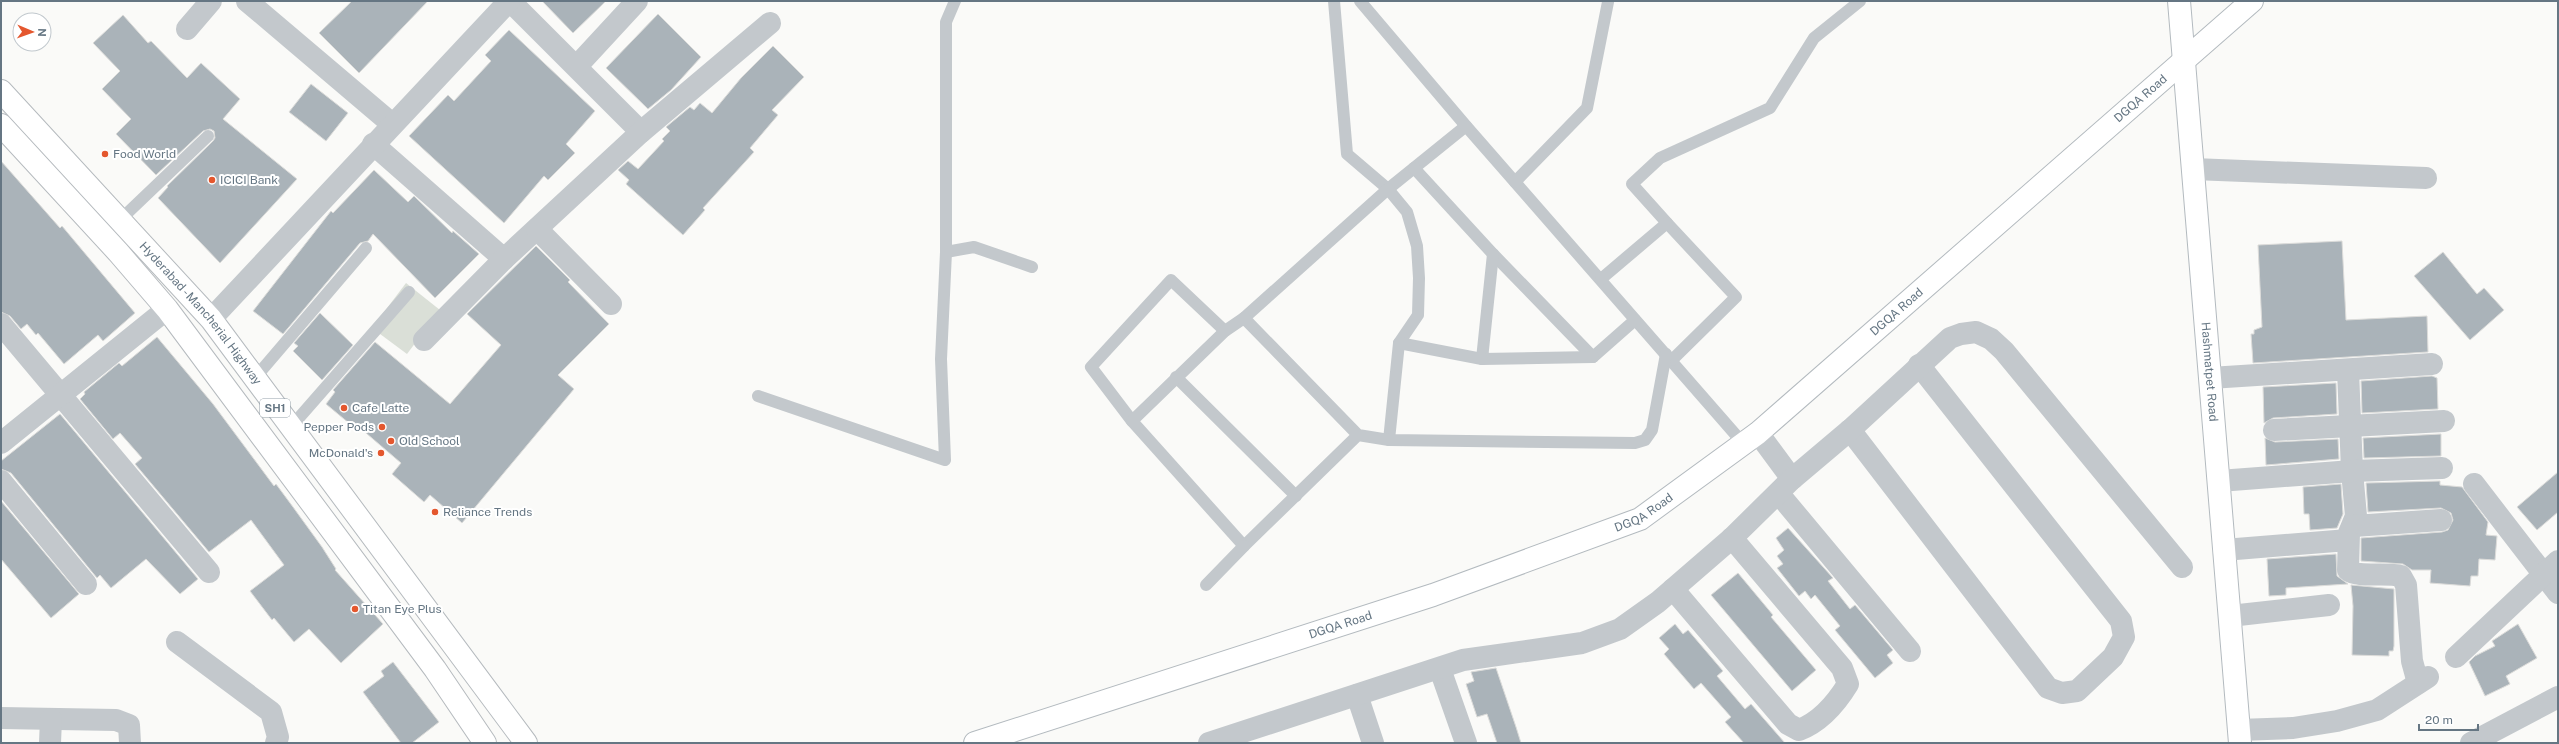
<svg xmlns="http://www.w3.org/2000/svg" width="2559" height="744" font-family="'Public Sans',sans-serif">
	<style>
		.green { fill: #dadfd7 }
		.building { fill: #aab3b9; stroke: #dcdcda }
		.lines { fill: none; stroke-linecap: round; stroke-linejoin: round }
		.secondary-casing { stroke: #b3babf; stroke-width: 24 }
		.primary-casing { stroke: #b5babe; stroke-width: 24 }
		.lane { stroke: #c3c8cc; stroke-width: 12 }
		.street { stroke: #c3c8cc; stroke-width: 22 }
		.secondary { stroke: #fff; stroke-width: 22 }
		.primary { stroke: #fff; stroke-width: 22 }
		.poi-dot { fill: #e4572e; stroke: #fff; stroke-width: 1.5 }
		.labels { text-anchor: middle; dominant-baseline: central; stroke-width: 4; stroke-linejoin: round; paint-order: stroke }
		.shield { fill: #fff; stroke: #939fa8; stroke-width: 1 }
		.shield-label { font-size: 11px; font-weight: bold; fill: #657683 }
		.street-label { font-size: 12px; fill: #657683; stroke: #fff }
		.poi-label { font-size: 12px; fill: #657683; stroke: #fff; text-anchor: start }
	</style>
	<rect width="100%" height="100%" fill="#fafaf8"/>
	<path class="green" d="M406,283l34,27 -33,44 -35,-26z"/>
	<g class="building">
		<path d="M352,1h76l-69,72 -40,-40z"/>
		<path d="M542,1h64l-33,32z"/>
		<path d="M658,14l43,43 -30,33 -23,19 -42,-41z"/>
		<path d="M123,15l25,28 3,-2 36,37 14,-15 39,36 -17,20 74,60 -77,84 -62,-65 10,-11 -1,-1 46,-45 2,-3 -1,-7 -4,-2 -7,2 -47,44 -40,-41 15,-15 -29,-30 18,-18 -27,-28z"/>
		<path d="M509,30l86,81 -29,33 9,9 -27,27 -4,-4 -40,47 -95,-87 39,-41 6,6 37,-40 -6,-6z"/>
		<path d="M773,46l31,31 -32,33 6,5 -28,33 4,4 -51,56 2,2 -22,25 -57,-51 3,-4 -11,-10 10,-9 10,8 26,-28 -2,-2 8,-8 -4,-4 24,-20 4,3 6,-7 12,10 29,-35z"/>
		<path d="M311,84l37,29 -22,28 -37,-29z"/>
		<path d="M1,161l59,67 2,-2 73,87 -32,28 -5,-6 -34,29 -26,-31 -2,2 -9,-11 -6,5 -11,-13 -9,-4z"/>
		<path d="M374,170l34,32 6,-6 38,37 1,-2 26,23 -44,44 -62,-64 -5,7 -8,2 -77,91 -30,-23 78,-100 2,2z"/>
		<path d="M2342,241l4,79 81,-4 1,36 -175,11 -2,-29h3v-4l8,-3 -4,-82z"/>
		<path d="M536,246l34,34 -2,2 41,42 -51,51 16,14 -112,134 -32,-28 -6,7 -32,-28 9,-11 -49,-42 -2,3 -24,-20 9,-12 -2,-2 42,-48 75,62 51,-59 -34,-31z"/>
		<path d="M2443,252l34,42 7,-6 20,22 -34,30 -56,-64z"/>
		<path d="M320,313l33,32 -31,35 -29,-29 5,-5 -4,-3z"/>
		<path d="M157,337l56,67 61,82 2,-2 17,23 29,40 14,22 -1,1 48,54 -42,39 -32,-34 -15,13 -20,-24 -2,2 -22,-29 34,-26 -33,-45 -42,32 -74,-88 7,-6 -22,-25 -7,6 -33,-40 5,-5 -1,-2 35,-29 3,3z"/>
		<path d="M2432,376l5,2 1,31 -76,4 -1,-32z"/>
		<path d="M2336,383l1,31 -64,4 -9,5 -1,-36z"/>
		<path d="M60,414l138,165 -18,15 -34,-35 -35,29 -11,-13 -3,3 -86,-105 -10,-4v-8z"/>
		<path d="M2441,434v22l-77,2 -1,-20z"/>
		<path d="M2265,438l10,4 63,-3 1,20 -73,6z"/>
		<path d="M2558,472v40l-21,18 -20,-23z"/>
		<path d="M2440,481v4l22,2 26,35 -2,13 11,1 -2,24 -16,-1 -1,17h-7l-1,10 -40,-3 1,-13h-19l-9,-6 -42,-3v-23l81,-6 6,-2 5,-10 -2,-7 -10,-5 -73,4 -2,-29z"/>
		<path d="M2341,484l2,30 -6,14 -27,2 -1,-16h-5l-1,-27z"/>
		<path d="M1,501l78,93 -28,24 -50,-59z"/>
		<path d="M1788,528l45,50 -5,3 22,28 5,-4 38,45 -6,5 6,8 -18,15 -40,-48 5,-4 -25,-31 -4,4 -6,-8 -6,5 -22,-28 6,-4 -6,-8 7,-6 -8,-12z"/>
		<path d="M2336,554l1,22 11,8 -62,4v7l-17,1 -2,-37z"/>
		<path d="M1738,573l35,42 -2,2 45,53 -24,21 -81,-96z"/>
		<path d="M2351,585l43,4v57l-1,5h-4v5l-37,-1 1,-49z"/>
		<path d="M1675,624l8,10 5,-4 35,41 -6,5 28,33 6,-5 34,39h-41l-19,-21 6,-5 -30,-34 -7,6 -30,-35 5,-5 -10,-11z"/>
		<path d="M2518,624l19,34 -31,18 4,8 -25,12 -16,-34 6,-6 20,-10 -3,-5z"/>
		<path d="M393,662l46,60 -27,21h-11l-38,-51 21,-16 -3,-5z"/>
		<path d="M1496,668l20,59 5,16h-24l-10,-29 -10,3 -11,-33 8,-3 -3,-9z"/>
	</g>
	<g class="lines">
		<g class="secondary-casing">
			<g id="secondary">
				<path id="s1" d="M2179,1l61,742"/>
				<path id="s2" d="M975,743l458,-148 207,-76 118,-86 494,-432"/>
			</g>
		</g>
		<g class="primary-casing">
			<g id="primary">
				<path id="s3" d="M1,91l210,228 315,424"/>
				<path d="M1,125l117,127 49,57 268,360 50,74"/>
			</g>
		</g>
		<g class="lane">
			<path d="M1334,1l13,153 41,35 78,-63"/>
			<path d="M1360,1l106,125 276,316"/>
			<path d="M1414,168l79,86 100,103 42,-37"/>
			<path d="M1515,182l72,-74 21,-106"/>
			<path d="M120,220l88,-84"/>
			<path d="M1667,223l-35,-39 28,-26 110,-50 44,-70 46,-37"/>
			<path d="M946,252l28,-5 58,20"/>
			<path d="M1493,254l-11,105 111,-2"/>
			<path d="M1601,279l66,-56 69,74 -64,63"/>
			<path d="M1244,318l144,-129 19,23 10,34 2,32 -1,37 -19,28 -10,97"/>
			<path d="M1399,343l83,16"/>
			<path d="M1176,377l120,119"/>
			<path d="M254,379l112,-131"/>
			<path d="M758,396l187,64 -4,-101 5,-107v-230l9,-21"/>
			<path d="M1132,421l-41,-54 80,-87 54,51"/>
			<path d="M290,428l119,-136"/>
			<path d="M1358,435l-114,111 -112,-125 93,-90 19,-13 114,117 31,5 246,3 10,-3 7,-10 14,-76"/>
			<path d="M1206,585l38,-39"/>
		</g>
		<g class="street">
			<path d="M247,1l145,123"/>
			<path d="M510,1l131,131"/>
			<path d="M187,29l24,-28"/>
			<path d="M577,66l60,-65"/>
			<path d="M373,144l131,115 137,-127 129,-109"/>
			<path d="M2193,169l233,9"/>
			<path d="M537,229l74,75"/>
			<path d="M211,319l298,-318"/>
			<path d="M1,324l208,248"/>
			<path d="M424,340l80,-81"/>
			<path d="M2348,370l4,101 4,45 -7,17 -1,37c9,8 39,2 53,6l5,9 6,76 6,22"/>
			<path d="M2210,378l222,-14"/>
			<path d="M1850,430l198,258 14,5 15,-2 36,-34 11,-20 -3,-16 -202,-256"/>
			<path d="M2274,430l170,-9"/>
			<path d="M1758,433l34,46"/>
			<path d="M1,443l166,-134"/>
			<path d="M1,481l85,103"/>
			<path d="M2219,481l133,-10 90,-3"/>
			<path d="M2474,484l84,109"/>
			<path d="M1779,494l131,157"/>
			<path d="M2354,526l87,-6"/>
			<path d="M2224,550l124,-10"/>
			<path d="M1673,589l115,135 11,6c21,-8 38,-28 49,-46l-6,-16 -110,-130"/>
			<path d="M2230,616l99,-11"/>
			<path d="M177,642l94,70 7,25 -2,6"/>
			<path d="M2456,657l102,-96"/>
			<path d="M1440,669l26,74"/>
			<path d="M1357,695l16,48"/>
			<path d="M1,718l115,2 13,5 1,18"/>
			<path d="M2239,730l54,-2 44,-7 40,-11 51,-33"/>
			<path d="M50,743l1,-24"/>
			<path d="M1209,743l254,-83 119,-17 38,-14 38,-27 74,-64 60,-59 58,-49 100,-92 11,-4 15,-2 15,7 13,12 178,216"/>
			<path d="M2471,743l87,-46"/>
		</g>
		<use href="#secondary" class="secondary"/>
		<use href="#primary" class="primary"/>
	</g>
	<g class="poi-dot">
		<circle cx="105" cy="154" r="4"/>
		<circle cx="212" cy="180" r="4"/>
		<circle cx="344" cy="408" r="4"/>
		<circle cx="382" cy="427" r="4"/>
		<circle cx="391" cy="441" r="4"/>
		<circle cx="381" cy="453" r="4"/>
		<circle cx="435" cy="512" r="4"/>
		<circle cx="355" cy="609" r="4"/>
	</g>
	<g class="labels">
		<rect class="shield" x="260" y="399" width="30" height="18" rx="3"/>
		<g class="shield-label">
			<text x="275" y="408">SH1</text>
		</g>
		<g class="street-label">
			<text stroke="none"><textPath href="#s2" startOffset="1356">DGQA Road</textPath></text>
			<text stroke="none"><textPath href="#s2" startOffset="1032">DGQA Road</textPath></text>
			<text stroke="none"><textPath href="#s3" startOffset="299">Hyderabad - Mancherial Highway</textPath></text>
			<text stroke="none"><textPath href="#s1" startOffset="372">Hashmatpet Road</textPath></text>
			<text stroke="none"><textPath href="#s2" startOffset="708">DGQA Road</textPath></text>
			<text stroke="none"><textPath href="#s2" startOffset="384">DGQA Road</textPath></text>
		</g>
		<g class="poi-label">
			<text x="113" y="154">Food World</text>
			<text x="220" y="180">ICICI Bank</text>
			<text x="352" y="408">Cafe Latte</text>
			<text x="374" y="427" text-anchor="end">Pepper Pods</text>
			<text x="399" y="441">Old School</text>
			<text x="373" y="453" text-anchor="end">McDonald's</text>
			<text x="443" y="512">Reliance Trends</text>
			<text x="363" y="609">Titan Eye Plus</text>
		</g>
	</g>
	<rect width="2559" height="744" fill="none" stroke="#657683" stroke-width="4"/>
	<g transform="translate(32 32) rotate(92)"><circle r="19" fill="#ffffff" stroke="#c1c8cd"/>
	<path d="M0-3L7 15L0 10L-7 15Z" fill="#e4572e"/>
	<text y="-6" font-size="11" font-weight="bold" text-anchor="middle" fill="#657683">N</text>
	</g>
	<path d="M2419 724v6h59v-6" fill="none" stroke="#657683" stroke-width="2"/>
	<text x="2425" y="724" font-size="12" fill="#657683" stroke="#ffffff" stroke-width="3" paint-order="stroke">20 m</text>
</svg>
